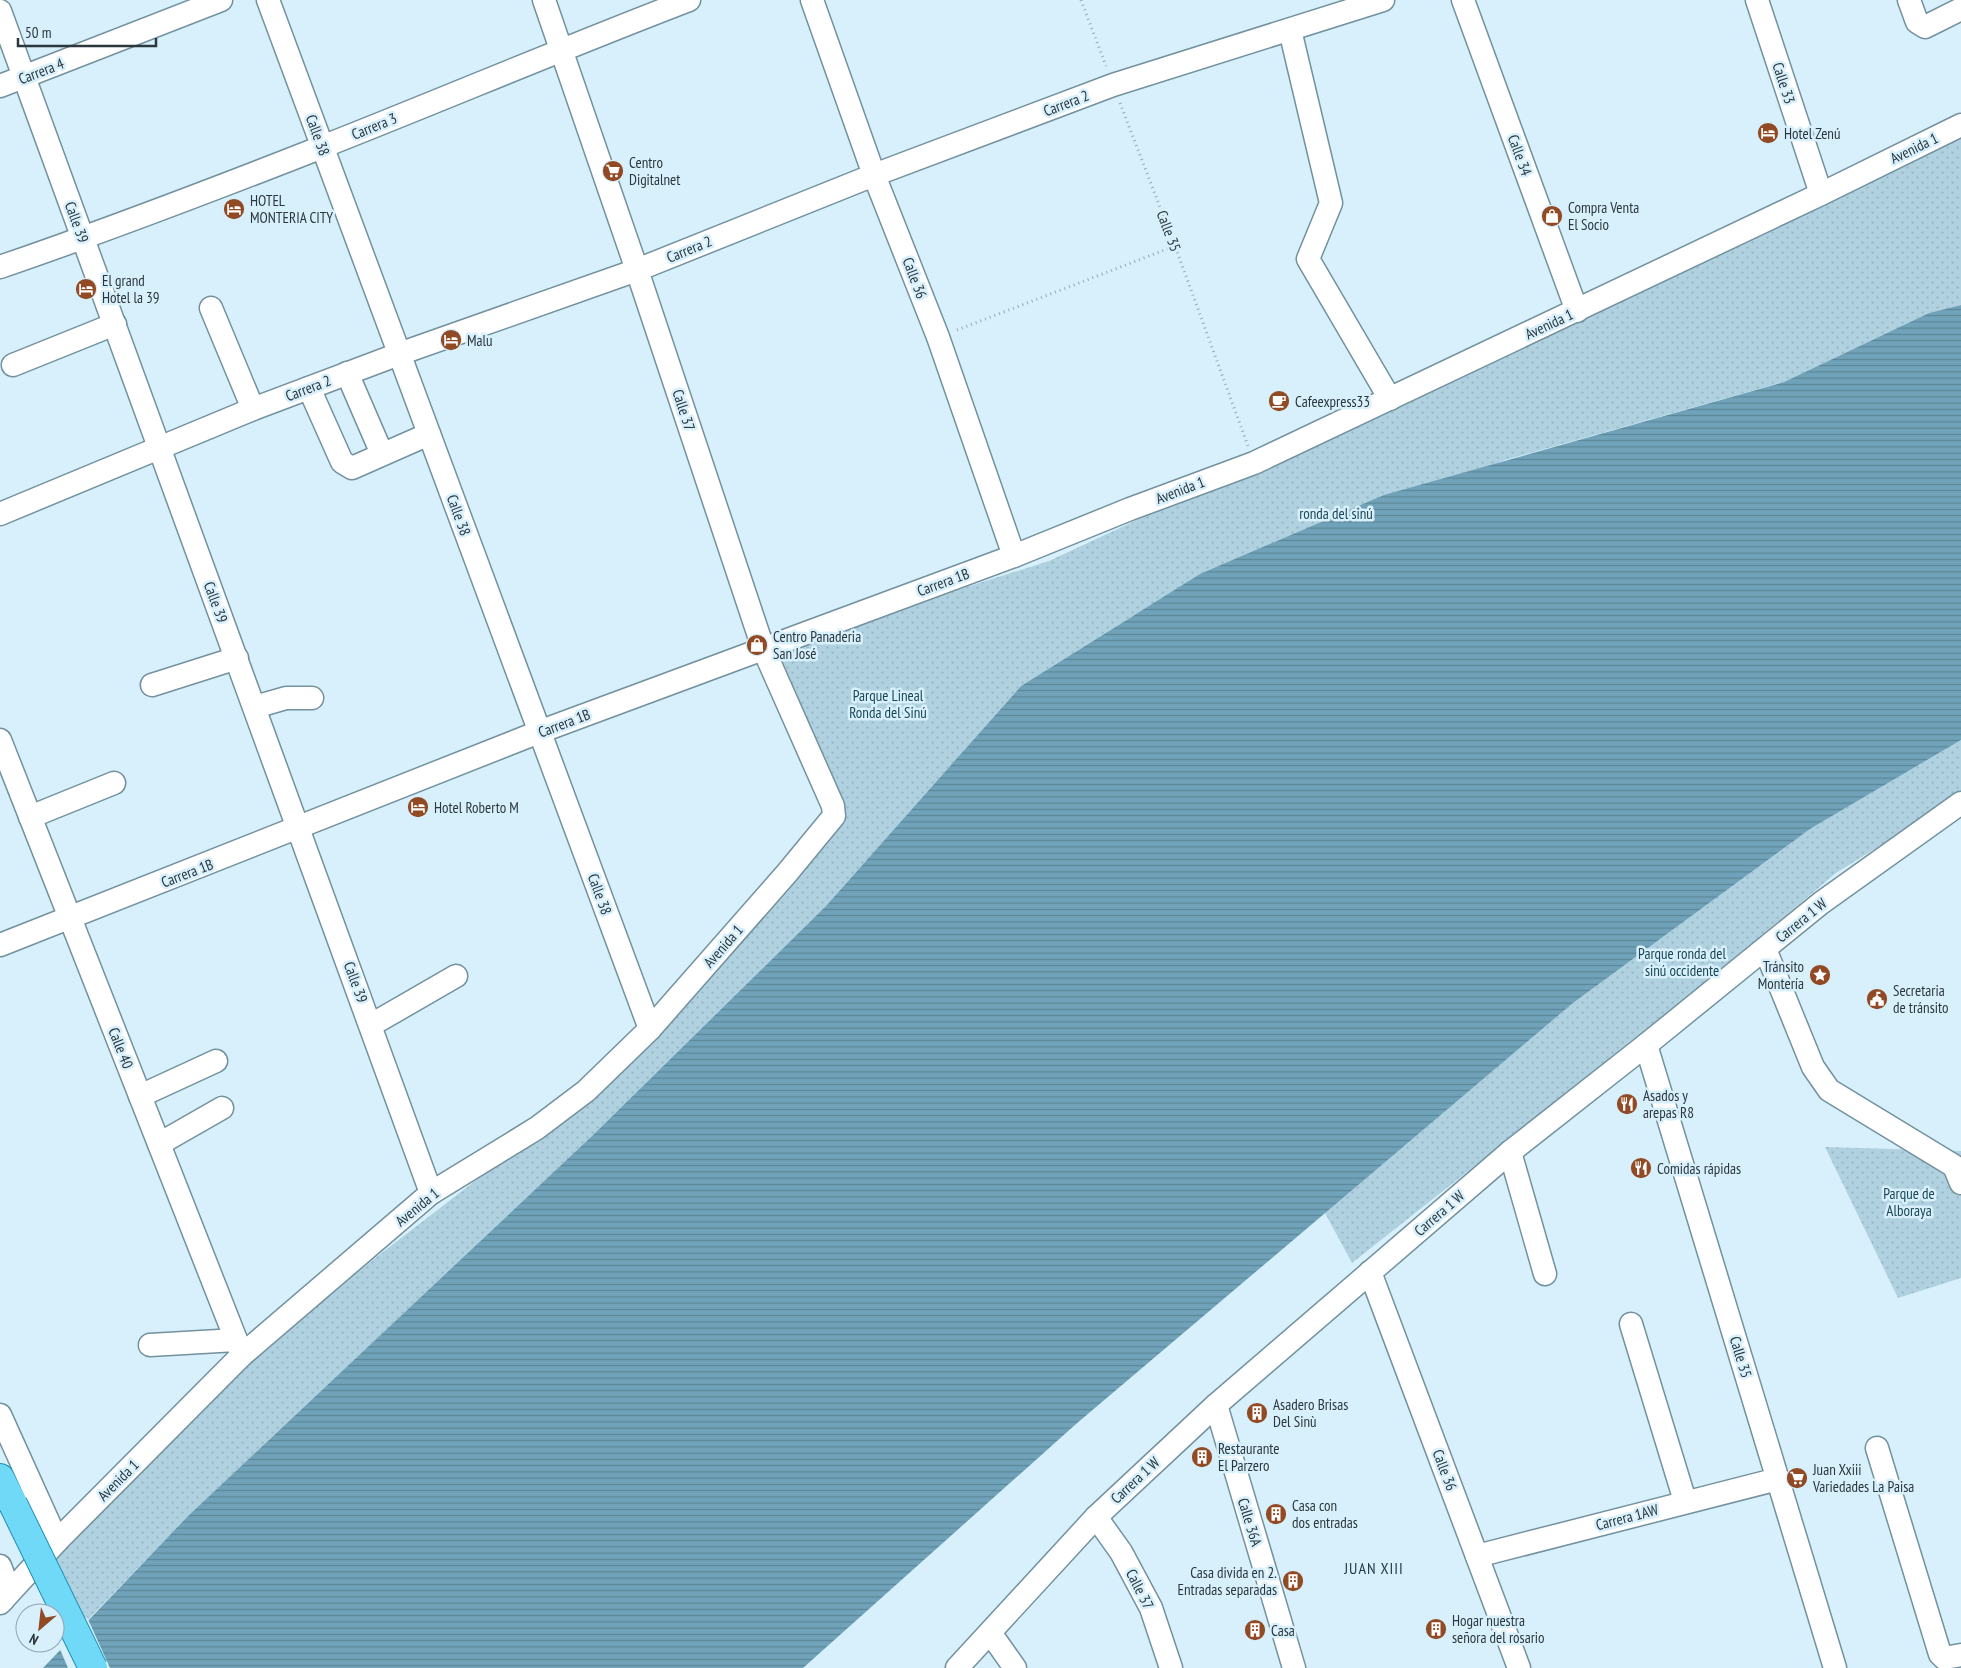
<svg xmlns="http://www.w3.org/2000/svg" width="1961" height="1668" font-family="'PT Sans Narrow',sans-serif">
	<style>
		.park { fill: url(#park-dots) }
		.water { fill: url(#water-rules) }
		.pier { fill: #d7f0fc }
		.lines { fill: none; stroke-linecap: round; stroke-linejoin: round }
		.minor-casing { stroke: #73919e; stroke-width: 25 }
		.major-casing { stroke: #198fb4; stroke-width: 30 }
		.path { stroke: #95a9b3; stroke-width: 3; stroke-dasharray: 1 4; stroke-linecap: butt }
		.minor { stroke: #fff; stroke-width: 22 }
		.major { stroke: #70d9f8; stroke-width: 28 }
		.major-bridge-casing { stroke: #198fb4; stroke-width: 30; stroke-linecap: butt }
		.major-bridge { stroke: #70d9f8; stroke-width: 28 }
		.labels { text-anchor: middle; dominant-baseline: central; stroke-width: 5; stroke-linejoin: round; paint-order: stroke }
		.street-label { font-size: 15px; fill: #2b373d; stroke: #d7f0fc }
		.poi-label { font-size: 15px; fill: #2b373d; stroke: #d7f0fc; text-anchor: start }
		.park-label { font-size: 15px; fill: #1a4657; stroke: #d7f0fc }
		.neighbourhood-label { font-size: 16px; letter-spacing: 1px; fill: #213c48; stroke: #d7f0fc }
	</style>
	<defs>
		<pattern id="park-dots" width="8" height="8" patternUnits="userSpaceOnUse" patternTransform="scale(1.25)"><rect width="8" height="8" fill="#b0d1e0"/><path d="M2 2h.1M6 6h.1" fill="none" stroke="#98b4c1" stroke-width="1.8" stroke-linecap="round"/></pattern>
		<pattern id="water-rules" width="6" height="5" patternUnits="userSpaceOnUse" patternTransform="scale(1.25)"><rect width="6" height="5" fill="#70a3b9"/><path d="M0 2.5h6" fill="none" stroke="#5c8698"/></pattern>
	</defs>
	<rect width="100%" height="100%" fill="#d7f0fc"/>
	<g class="park">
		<path d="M1961,127v178l-32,8 -145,69 -279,78 -371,155 -113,71 -195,220 -234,230 -405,381 -111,115 -29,-66 200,-209 320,-247 270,-290 -70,-170 282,-89 530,-247z"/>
		<path d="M1961,740v55l-125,78 -129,109 -355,281 -27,-50 248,-210 237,-174z"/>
		<path d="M1825,1147l136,4v127l-63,20z"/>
	</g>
	<path class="water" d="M1961,305v435l-151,89 -237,174 -497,421 -273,244h-760l144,-151 405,-381 234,-230 195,-220 179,-112 184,-79 400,-113 145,-69z"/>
	<path class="pier" d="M87,1617l23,51h-42l-9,-21z"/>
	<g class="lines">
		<g class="minor-casing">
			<g id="minor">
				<path d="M268,0l382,1029"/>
				<path d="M812,0l62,175 64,162 76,219"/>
				<path d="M1463,0l114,311"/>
				<path d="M1757,0l64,194"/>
				<path d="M1909,0l8,22 8,5 36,-18"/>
				<path d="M0,11l431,1182"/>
				<path d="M1290,30l41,173 -23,56 82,140"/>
				<path d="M0,86l221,-86"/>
				<path d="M0,267c108,-37 215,-78 322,-120 122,-48 244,-100 367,-147"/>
				<path d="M211,308l42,101"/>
				<path d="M13,365l102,-41"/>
				<path d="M347,373l35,81"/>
				<path d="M309,388l33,74 10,6 77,-34"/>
				<path d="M0,514l253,-105 146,-55 238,-84 237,-95 239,-90 270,-85"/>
				<path d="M152,685l85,-27"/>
				<path d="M255,707l31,-9h26"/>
				<path d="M0,740l242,615"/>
				<path d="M30,817l84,-34"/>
				<path d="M0,945l539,-213 475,-176 116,-47 124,-46 567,-269 140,-69"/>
				<path d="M1765,949l48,118 16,23 125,76 7,17"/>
				<path d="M371,1025l85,-49"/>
				<path d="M1646,1045l189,623"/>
				<path d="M140,1096l76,-35"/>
				<path d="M159,1144l63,-36"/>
				<path d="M1510,1152l35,122"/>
				<path d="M1370,1272l149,396"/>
				<path d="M1631,1324l54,177"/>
				<path d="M150,1345l86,-5"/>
				<path d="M1216,1405l78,263"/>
				<path d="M0,1415l57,126"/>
				<path d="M1877,1448l63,206 4,4 17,-3"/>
				<path d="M1096,1517l25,35 30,56 20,60"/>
				<path d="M1477,1556l301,-77"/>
				<path d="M0,1566l6,16 -3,18"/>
				<path d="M0,1603l57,-62 185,-186 189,-162 106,-65 49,-37 64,-62 137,-156 47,-57 -1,-10 -70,-158 -126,-378 -93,-270"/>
				<path d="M991,1634l24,34"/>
				<path d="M957,1668l139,-151 120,-112 294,-253 136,-107 175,-142 140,-100"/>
			</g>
		</g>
		<g class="major-casing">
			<path id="major" d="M0,1478l13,26"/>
		</g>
		<g class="path">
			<path d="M1081,0l25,66"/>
			<path d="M1120,103l55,143 73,200"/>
			<path d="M957,330l218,-84"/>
		</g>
		<use href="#minor" class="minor"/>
		<use href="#major" class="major"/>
		<g class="major-bridge-casing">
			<path id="major-bridge" d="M13,1504l80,164"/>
		</g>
		<use href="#major-bridge" class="major-bridge"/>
	</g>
	<defs>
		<g id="hotel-disc" transform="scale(1.125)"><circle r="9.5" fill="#914a24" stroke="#d7f0fc"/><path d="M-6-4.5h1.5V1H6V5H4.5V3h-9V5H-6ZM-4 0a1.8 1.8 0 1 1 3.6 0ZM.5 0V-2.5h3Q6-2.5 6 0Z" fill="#fff"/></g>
		<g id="supermarket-disc" transform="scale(1.125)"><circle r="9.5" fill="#914a24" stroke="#d7f0fc"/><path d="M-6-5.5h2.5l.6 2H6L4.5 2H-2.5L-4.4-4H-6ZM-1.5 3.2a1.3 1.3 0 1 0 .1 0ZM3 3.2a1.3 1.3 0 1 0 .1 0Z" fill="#fff"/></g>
		<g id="shop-disc" transform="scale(1.125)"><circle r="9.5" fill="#914a24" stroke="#d7f0fc"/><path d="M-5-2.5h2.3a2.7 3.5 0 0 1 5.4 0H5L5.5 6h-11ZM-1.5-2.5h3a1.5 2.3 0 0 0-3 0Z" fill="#fff"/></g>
		<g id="cafe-disc" transform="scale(1.125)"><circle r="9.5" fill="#914a24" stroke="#d7f0fc"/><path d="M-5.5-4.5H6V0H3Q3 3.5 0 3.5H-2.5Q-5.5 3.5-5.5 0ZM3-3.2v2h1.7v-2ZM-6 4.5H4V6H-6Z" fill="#fff"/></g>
		<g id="sight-disc" transform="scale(1.125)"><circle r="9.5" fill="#914a24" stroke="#d7f0fc"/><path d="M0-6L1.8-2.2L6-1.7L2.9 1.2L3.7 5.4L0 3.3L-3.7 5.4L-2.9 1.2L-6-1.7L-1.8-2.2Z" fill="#fff"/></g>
		<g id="civic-disc" transform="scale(1.125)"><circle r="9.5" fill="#914a24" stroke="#d7f0fc"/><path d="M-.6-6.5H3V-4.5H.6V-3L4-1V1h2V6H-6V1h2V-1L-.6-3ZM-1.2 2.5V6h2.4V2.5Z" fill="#fff"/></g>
		<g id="restaurant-disc" transform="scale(1.125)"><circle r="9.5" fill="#914a24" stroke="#d7f0fc"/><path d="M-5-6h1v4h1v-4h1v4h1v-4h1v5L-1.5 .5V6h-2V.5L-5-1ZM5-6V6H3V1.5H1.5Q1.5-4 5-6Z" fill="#fff"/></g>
		<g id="building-disc" transform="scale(1.125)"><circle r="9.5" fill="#914a24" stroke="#d7f0fc"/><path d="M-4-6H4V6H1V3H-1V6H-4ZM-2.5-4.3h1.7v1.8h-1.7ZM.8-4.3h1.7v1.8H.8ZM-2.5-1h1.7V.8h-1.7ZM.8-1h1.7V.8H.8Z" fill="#fff"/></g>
	</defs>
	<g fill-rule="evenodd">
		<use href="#hotel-disc" x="1768" y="133"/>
		<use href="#supermarket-disc" x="613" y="171"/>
		<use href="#hotel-disc" x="234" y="209"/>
		<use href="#shop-disc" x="1552" y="216"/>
		<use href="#hotel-disc" x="86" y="289"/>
		<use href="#hotel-disc" x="451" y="340"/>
		<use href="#cafe-disc" x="1279" y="401"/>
		<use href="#shop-disc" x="757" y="645"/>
		<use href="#hotel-disc" x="418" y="807"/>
		<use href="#sight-disc" x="1820" y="975"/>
		<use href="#civic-disc" x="1877" y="999"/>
		<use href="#restaurant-disc" x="1627" y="1104"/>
		<use href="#restaurant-disc" x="1641" y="1168"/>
		<use href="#building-disc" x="1257" y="1413"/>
		<use href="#building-disc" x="1202" y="1457"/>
		<use href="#supermarket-disc" x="1797" y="1478"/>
		<use href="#building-disc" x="1276" y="1514"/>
		<use href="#building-disc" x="1293" y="1581"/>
		<use href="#building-disc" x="1436" y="1629"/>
		<use href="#building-disc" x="1255" y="1630"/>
	</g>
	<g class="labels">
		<g class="street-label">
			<text transform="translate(41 71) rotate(-21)">Carrera 4</text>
			<text transform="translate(1784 83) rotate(72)">Calle 33</text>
			<text transform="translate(1066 103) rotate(-21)">Carrera 2</text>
			<text transform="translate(374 126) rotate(-22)">Carrera 3</text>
			<text transform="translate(318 135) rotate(70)">Calle 38</text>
			<text transform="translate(1914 148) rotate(-26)">Avenida 1</text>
			<text transform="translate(1520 155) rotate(70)">Calle 34</text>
			<text transform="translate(77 222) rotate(70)">Calle 39</text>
			<text transform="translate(1169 231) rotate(69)">Calle 35</text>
			<text transform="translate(689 249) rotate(-22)">Carrera 2</text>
			<text transform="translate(915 278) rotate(69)">Calle 36</text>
			<text transform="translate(1549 324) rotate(-25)">Avenida 1</text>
			<text transform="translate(308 388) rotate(-21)">Carrera 2</text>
			<text transform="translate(684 410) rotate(72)">Calle 37</text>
			<text transform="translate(1180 490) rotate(-21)">Avenida 1</text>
			<text transform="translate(459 515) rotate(70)">Calle 38</text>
			<text transform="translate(943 582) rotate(-20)">Carrera 1B</text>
			<text transform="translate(216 602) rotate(70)">Calle 39</text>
			<text transform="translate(564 723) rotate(-21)">Carrera 1B</text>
			<text transform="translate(187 873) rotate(-21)">Carrera 1B</text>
			<text transform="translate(600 894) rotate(70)">Calle 38</text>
			<text transform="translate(1801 920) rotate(-39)">Carrera 1 W</text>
			<text transform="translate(723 946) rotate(-49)">Avenida 1</text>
			<text transform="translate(356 982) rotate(70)">Calle 39</text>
			<text transform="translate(121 1048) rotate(68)">Calle 40</text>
			<text transform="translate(417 1207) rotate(-39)">Avenida 1</text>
			<text transform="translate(1439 1213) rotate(-41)">Carrera 1 W</text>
			<text transform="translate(1741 1357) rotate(73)">Calle 35</text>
			<text transform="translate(1445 1470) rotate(69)">Calle 36</text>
			<text transform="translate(118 1480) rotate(-45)">Avenida 1</text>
			<text transform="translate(1135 1480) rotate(-43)">Carrera 1 W</text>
			<text transform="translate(1627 1517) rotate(-15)">Carrera 1AW</text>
			<text transform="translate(1250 1522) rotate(73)">Calle 36A</text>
			<text transform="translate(1140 1589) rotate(63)">Calle 37</text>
		</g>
		<g class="poi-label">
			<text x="1784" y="133">Hotel Zenú</text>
			<text x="629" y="162">Centro<tspan x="629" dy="17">Digitalnet</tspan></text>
			<text x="250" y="200">HOTEL<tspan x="250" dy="17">MONTERIA CITY</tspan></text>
			<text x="1568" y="207">Compra Venta<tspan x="1568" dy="17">El Socio</tspan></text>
			<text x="102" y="280">El grand<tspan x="102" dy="17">Hotel la 39</tspan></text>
			<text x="467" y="340">Malu</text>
			<text x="1295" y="401">Cafeexpress33</text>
			<text x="773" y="636">Centro Panaderia<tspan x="773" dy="17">San José</tspan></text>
			<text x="434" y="807">Hotel Roberto M</text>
			<text x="1804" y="966" text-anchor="end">Tránsito<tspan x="1804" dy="17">Montería</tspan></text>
			<text x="1893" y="990">Secretaria<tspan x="1893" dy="17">de tránsito</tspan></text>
			<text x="1643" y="1095">Asados y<tspan x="1643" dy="17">arepas R8</tspan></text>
			<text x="1657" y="1168">Comidas rápidas</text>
			<text x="1273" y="1404">Asadero Brisas<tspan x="1273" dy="17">Del Sinù</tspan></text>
			<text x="1218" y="1448">Restaurante<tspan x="1218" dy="17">El Parzero</tspan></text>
			<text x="1813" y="1469">Juan Xxiii<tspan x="1813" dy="17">Variedades La Paisa</tspan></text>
			<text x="1292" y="1505">Casa con<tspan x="1292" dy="17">dos entradas</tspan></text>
			<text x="1277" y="1572" text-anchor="end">Casa divida en 2.<tspan x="1277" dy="17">Entradas separadas</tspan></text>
			<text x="1452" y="1620">Hogar nuestra<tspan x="1452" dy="17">señora del rosario</tspan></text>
			<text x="1271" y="1630">Casa</text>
		</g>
		<g class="park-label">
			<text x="1336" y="513">ronda del sinú</text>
			<text x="888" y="695">Parque Lineal<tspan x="888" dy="17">Ronda del Sinú</tspan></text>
			<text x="1682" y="953">Parque ronda del<tspan x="1682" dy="17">sinú occidente</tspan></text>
			<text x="1909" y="1193">Parque de<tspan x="1909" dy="17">Alboraya</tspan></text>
		</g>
		<g class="neighbourhood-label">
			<text x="1374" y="1568">JUAN XIII</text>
		</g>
	</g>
	<g transform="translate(40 1628) rotate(208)"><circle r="24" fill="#d7f0fc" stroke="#92a6b0"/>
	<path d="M0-4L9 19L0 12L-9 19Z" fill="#914a24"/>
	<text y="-8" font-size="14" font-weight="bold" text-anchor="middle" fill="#2b373d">N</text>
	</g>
	<path d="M18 38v8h138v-8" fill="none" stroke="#2b373d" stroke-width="2.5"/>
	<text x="25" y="38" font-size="15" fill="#2b373d" stroke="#d7f0fc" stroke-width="4" paint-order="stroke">50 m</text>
</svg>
